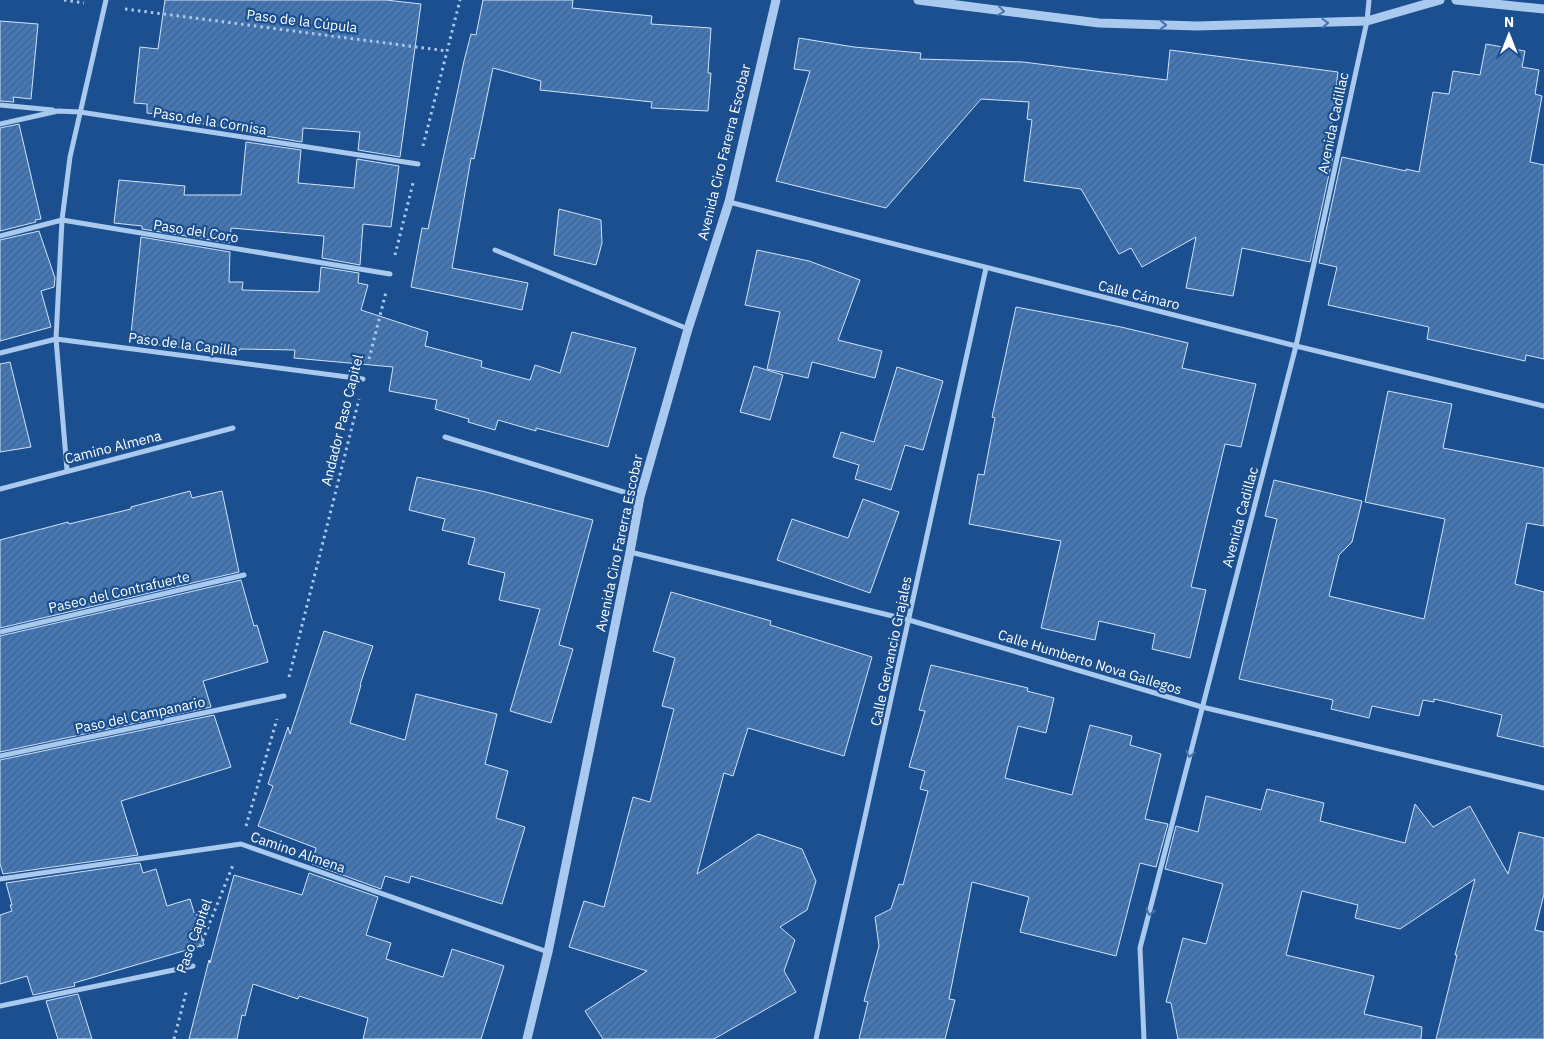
<svg xmlns="http://www.w3.org/2000/svg" width="1544" height="1039" font-family="'IBM Plex Sans',sans-serif">
	<style>
		.building { fill: url(#building-hatch); stroke: #cfe3fa }
		.lines { fill: none; stroke-linecap: round; stroke-linejoin: round }
		.path { stroke: #a9c9ee; stroke-width: 3; stroke-dasharray: 2.5 4; stroke-linecap: butt }
		.minor { stroke: #a9c9ee; stroke-width: 5 }
		.tertiary { stroke: #a9c9ee; stroke-width: 9 }
		.oneway { stroke: #4674ac }
		.labels { text-anchor: middle; dominant-baseline: central; stroke-width: 4.5; stroke-linejoin: round; paint-order: stroke }
		.street-label { font-size: 14px; fill: #fff; stroke: #1b4f8f }
	</style>
	<defs>
		<pattern id="building-hatch" width="6" height="6" patternUnits="userSpaceOnUse" patternTransform="scale(1.25)"><rect width="6" height="6" fill="#4478b7"/><path d="M-1 1l2-2M0 6l6-6M5 7l2-2" fill="none" stroke="#486282"/></pattern>
	</defs>
	<rect width="100%" height="100%" fill="#1b4f8f"/>
	<g class="building">
		<path d="M165,0h221l35,4 -21,153 -42,-7 2,-18 -57,-4 -1,14 -55,-9v-5l-64,-6 1,-5 -37,-4v-9l-13,-1 6,-56 18,2z"/>
		<path d="M483,0h90l-1,8 80,8 -1,8 60,4 -3,45h3l-3,38 -57,-3 1,-6 -112,-12 1,-9 -48,-13 -19,91 -3,-1 -19,110 76,15 -6,27 -111,-23 11,-59 6,1 36,-168 7,-27 5,1z"/>
		<path d="M0,21l38,3 -7,75 -18,-2 1,5 -14,-1z"/>
		<path d="M799,38l55,9 67,6 -1,6 103,3 144,18 3,-30 168,22 -10,82 5,2 -23,106 -68,-14 -9,48 -47,-8 10,-51 -54,30 -11,-19 -12,6 -38,-65 -57,-8 8,-61 -5,-1 2,-17 -48,-3 -95,109 -110,-27 34,-110 -16,-2z"/>
		<path d="M1486,44l39,7 -3,16 17,3 -4,24 7,2 -12,66 14,3v194l-18,-4 -1,6 -98,-22 2,-12 -101,-22 9,-38 -18,-4 23,-106 64,14v-2l13,3 14,-80 16,2 4,-23 27,4z"/>
		<path d="M19,124l22,95 -6,1 1,2 -36,9v-103z"/>
		<path d="M246,142l55,8 -3,33 56,5 3,-29 42,7 -8,61 -28,-3 -3,41 -38,-7 2,-22 -93,-8 -1,15 -88,-14v-3l-28,-3 5,-43 66,6 -1,9h57z"/>
		<path d="M559,209l42,11 1,23 -6,22 -42,-10z"/>
		<path d="M39,231l16,47 -1,9 -13,4 10,36 -51,14v-101z"/>
		<path d="M141,237l89,15 -1,30h14l-1,8 77,2 2,-25 38,6 -1,10 10,2 -7,25 67,22 -3,14 57,15 -1,6 49,13 5,-15 25,8 12,-41 64,16 -28,99 -72,-19v3l-38,-11 -3,10 -27,-8 1,-3 -34,-10 2,-9 -48,-9 4,-24 -99,-9 1,-8 -55,-1v1h-51v-2l-40,-4 1,-8 -19,-2z"/>
		<path d="M757,250l52,11 51,19 -22,60 44,11 -7,27 -63,-16 -4,16 -41,-9 13,-57 -35,-7z"/>
		<path d="M1016,307l105,20 67,16 -6,25 74,16 -15,63 -16,-3 -34,143 15,3 -16,68 -38,-9 3,-15 -56,-13 -4,19 -54,-12 20,-87 -92,-17 9,-50 6,1 11,-57 -3,-1z"/>
		<path d="M10,362l21,85 -31,5v-88z"/>
		<path d="M754,366l29,9 -13,45 -30,-8z"/>
		<path d="M897,367l46,14 -20,69 -18,-5 -14,45 -36,-11 4,-14 -26,-8 8,-25 33,10z"/>
		<path d="M1388,391l64,13 -9,44 101,20v58l-17,-3 -12,61 29,8v155l-47,-11 5,-21 -68,-16v3l-11,-2 -4,16 -47,-10 -3,12 -38,-9 2,-9 -94,-21 38,-160 -12,-3 9,-36 88,21 -10,41 -13,13 -10,41 95,23 21,-100 -80,-17z"/>
		<path d="M417,477l69,15 107,28 -34,125 14,4 -22,74 -41,-12 30,-102 -41,-9 6,-27 -37,-9 7,-26 -33,-8 3,-11 -36,-9z"/>
		<path d="M190,491l2,7 30,-7 17,81 -239,56v-88l68,-18 1,2 62,-15v-2z"/>
		<path d="M863,499l36,13 -29,81 -93,-33 15,-41 56,19z"/>
		<path d="M241,580l13,46 3,-1 11,37 -65,19 8,26 -211,45v-116z"/>
		<path d="M671,592l100,29 -1,4 102,32 -28,99 -96,-28 -15,48 -9,-3 -27,101 61,-40 44,15 14,32 -9,29 -27,17 15,13 -11,31 12,21 -82,47h-111l-18,-28 62,-40 -78,-24 15,-46 20,6 29,-110 17,5 24,-93 -12,-3 13,-48 -22,-7z"/>
		<path d="M324,631l49,15 -13,39h1l-11,38 55,17 11,-46 81,20 -12,50 23,7 -12,47 29,9 -23,77 -91,-28 -2,7 -24,-7 -4,13 -69,-25 4,-16 -58,-22 15,-40 -5,-2 20,-57 2,7z"/>
		<path d="M931,665l97,23 -1,3 27,7 -8,35 -28,-7 -13,52 67,17 18,-70 42,11 -2,9 31,9 -16,65 23,5 -12,43 -16,-4 -24,93 -96,-24 9,-35 -57,-15 -23,117 6,1 -10,39h-86l9,-37 -4,-1 15,-55 -4,-29 16,-8 8,-25 4,1 25,-94 -8,-2 5,-18 -16,-4 16,-56 -6,-1z"/>
		<path d="M214,715l17,52 -110,34 17,54 -135,19 -3,-10v-104z"/>
		<path d="M1267,789l57,14 -4,18 85,22 10,-39 18,23 37,-21 38,68 11,-42 25,6v56l-9,36 9,2v107h-108l21,-84h-2l20,-76 -75,50 -45,-11 3,-13 -56,-14 -16,64 88,21 -10,38 58,13 -1,12h-243l-7,-36 -5,-1 17,-64 23,6 17,-60 -58,-15 11,-43 22,6 8,-36 55,14z"/>
		<path d="M140,863l3,10 13,-4 11,37 23,-7 14,46 -130,38 1,3 -42,9 -6,-19 -27,8v-69l12,-4 -2,-6h2l-6,-22z"/>
		<path d="M309,873l69,24 -12,38 25,8 -5,16 57,18 9,-28 52,17 -23,73h-118l5,-21 -69,-22 -1,3 -45,-15 -8,32 -3,-1 -5,24h-48l20,-79 1,3 24,-88 68,20z"/>
		<path d="M78,994l14,45h-34l-12,-38z"/>
	</g>
	<g class="lines">
		<g class="path">
			<path d="M64,0l20,3"/>
			<path d="M125,9l322,42"/>
			<path d="M423,146l37,-146"/>
			<path d="M395,255l18,-72"/>
			<path d="M369,359l17,-67"/>
			<path d="M289,677l70,-278"/>
			<path d="M246,826l31,-107"/>
			<path d="M200,947l33,-82"/>
			<path d="M174,1039l13,-50"/>
		</g>
		<g class="minor">
			<path d="M0,105l53,5"/>
			<path d="M0,124l58,-13 22,1 338,52"/>
			<path d="M729,202l567,144 248,60"/>
			<path d="M0,236l62,-16 328,54"/>
			<path d="M495,250l193,79"/>
			<path d="M0,353l56,-14 307,40"/>
			<path d="M445,437l195,60"/>
			<path d="M67,470l-11,-131 6,-119 8,-63 36,-157"/>
			<path d="M0,489l233,-61"/>
			<path d="M630,552l279,68 293,87 342,81"/>
			<path d="M0,632l244,-57"/>
			<path d="M0,756l284,-60"/>
			<path d="M0,879l241,-35 307,108"/>
			<path d="M0,1006l193,-40"/>
			<path d="M816,1039l170,-771"/>
			<path d="M1144,1039l-4,-91 156,-602 71,-325 2,-21"/>
		</g>
		<g class="tertiary">
			<path d="M918,0l181,23 98,3 170,-5 73,-21"/>
			<path d="M1456,0l88,9"/>
			<path d="M527,1039l21,-87 82,-400 10,-55 48,-168 41,-127 47,-202"/>
		</g>
	</g>
	<defs><path id="oneway-chevron" d="M-2-3.5L2.5 0L-2 3.5" fill="none" stroke-width="1.6" stroke-linecap="round" stroke-linejoin="round" transform="scale(1.25)"/></defs>
	<g class="oneway">
		<use href="#oneway-chevron" transform="translate(1001 11) rotate(7)"/>
		<use href="#oneway-chevron" transform="translate(1325 23) rotate(-2)"/>
		<use href="#oneway-chevron" transform="translate(1163 25) rotate(2)"/>
		<use href="#oneway-chevron" transform="translate(1190 754) rotate(104)"/>
		<use href="#oneway-chevron" transform="translate(1150 912) rotate(104)"/>
	</g>
	<g class="labels">
		<g class="street-label">
			<text transform="translate(302 21) rotate(7)">Paso de la Cúpula</text>
			<text transform="translate(210 121) rotate(9)">Paso de la Cornisa</text>
			<text transform="translate(1333 123) rotate(-78)">Avenida Cadillac</text>
			<text transform="translate(724 152) rotate(-76)">Avenida Ciro Farerra Escobar</text>
			<text transform="translate(196 231) rotate(9)">Paso del Coro</text>
			<text transform="translate(1139 295) rotate(14)">Calle Cámaro</text>
			<text transform="translate(183 344) rotate(7)">Paso de la Capilla</text>
			<text transform="translate(342 420) rotate(-76)">Andador Paso Capitel</text>
			<text transform="translate(113 447) rotate(-14)">Camino Almena</text>
			<text transform="translate(1240 517) rotate(-75)">Avenida Cadillac</text>
			<text transform="translate(619 543) rotate(-78)">Avenida Ciro Farerra Escobar</text>
			<text transform="translate(119 592) rotate(-13)">Paseo del Contrafuerte</text>
			<text transform="translate(891 651) rotate(-78)">Calle Gervancio Grajales</text>
			<text transform="translate(1090 662) rotate(17)">Calle Humberto Nova Gallegos</text>
			<text transform="translate(140 715) rotate(-12)">Paso del Campanario</text>
			<text transform="translate(298 852) rotate(19)">Camino Almena</text>
			<text transform="translate(194 936) rotate(-70)">Paso Capitel</text>
		</g>
	</g>
	<g transform="translate(1509 35)" stroke="#1b4f8f" stroke-width="4" paint-order="stroke">
	<path d="M0-4L9 19L0 12L-9 19Z" fill="#ffffff"/>
	<text y="-8" font-size="14" font-weight="bold" text-anchor="middle" fill="#ffffff">N</text>
	</g>
</svg>
